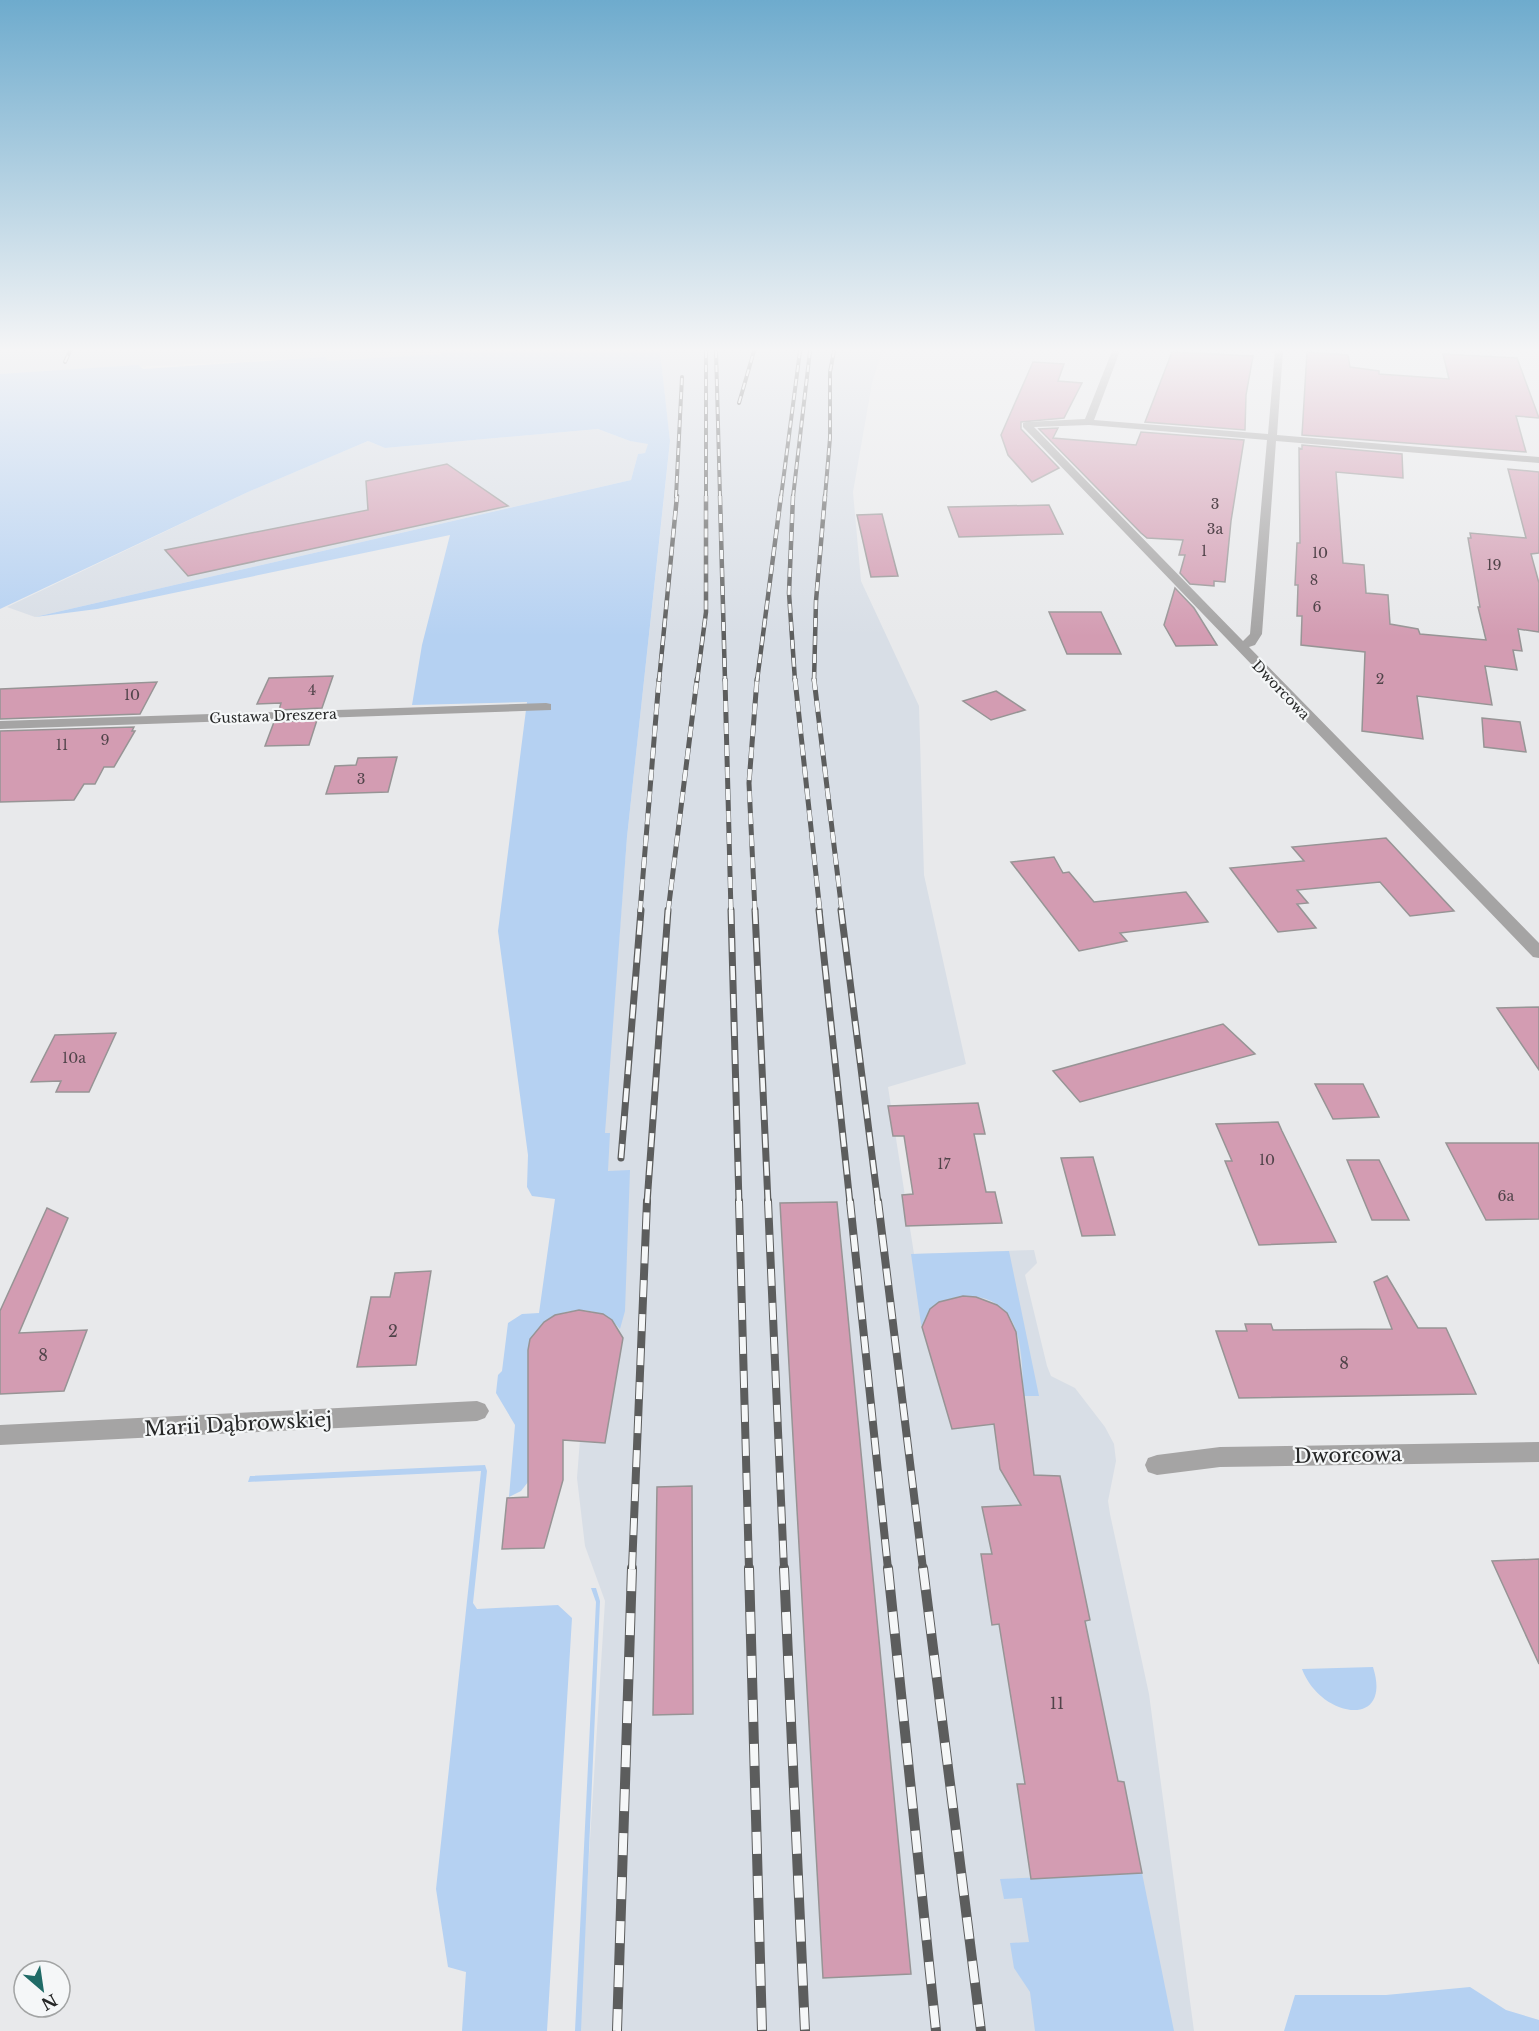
<svg xmlns="http://www.w3.org/2000/svg" width="1539" height="2031" font-family="'Libre Baskerville',serif">
	<style>
		.built { fill: #d8dee6 }
		.green { fill: #b5d1f2 }
		.building { fill: #d39cb2; stroke: #979495; stroke-width: 1.5 }
		.lines { fill: none; stroke-linecap: round; stroke-linejoin: round }
		.street { fill: #a5a4a4; fill-rule: evenodd }
		.rail-far5-casing { stroke: #5c5d5d; stroke-width: 4 }
		.rail-far4-casing { stroke: #5c5d5d; stroke-width: 4.5 }
		.rail-far3-casing { stroke: #5c5d5d; stroke-width: 5 }
		.rail-far2-casing { stroke: #5c5d5d; stroke-width: 7 }
		.rail-far1-casing { stroke: #5c5d5d; stroke-width: 8 }
		.rail-casing { stroke: #5c5d5d; stroke-width: 10 }
		.rail-far5 { stroke: #f5f7f8; stroke-width: 2; stroke-dasharray: 7; stroke-linecap: butt }
		.rail-far4 { stroke: #f5f7f8; stroke-width: 3; stroke-dasharray: 9; stroke-linecap: butt }
		.rail-far3 { stroke: #f5f7f8; stroke-width: 4; stroke-dasharray: 11; stroke-linecap: butt }
		.rail-far2 { stroke: #f5f7f8; stroke-width: 4.5; stroke-dasharray: 14; stroke-linecap: butt }
		.rail-far1 { stroke: #f5f7f8; stroke-width: 6; stroke-dasharray: 17; stroke-linecap: butt }
		.rail { stroke: #f5f7f8; stroke-width: 8; stroke-dasharray: 22; stroke-linecap: butt }
		.labels { text-anchor: middle; dominant-baseline: central; stroke-width: 4.5; stroke-linejoin: round; paint-order: stroke }
		.number-label { font-size: 14px; fill: #51444a }
		.far-street-label { font-size: 14px; fill: #262727; stroke: #f5f7f8 }
		.near-number-label { font-size: 16px; fill: #51444a }
		.near-street-label { font-size: 20px; fill: #262727; stroke: #f5f7f8 }
	</style>
	<rect width="100%" height="100%" fill="#e8e9eb"/>
	<g class="built">
		<path d="M0,351h441v3l-114,7 -1,-4 -326,17z"/>
		<path d="M660,351h222l-10,32 -19,109 8,89 58,125 5,169 42,189 -78,23 26,167 120,-4 3,13 -12,12 22,91 4,10 24,12 30,39 9,17 2,17 -8,40 2,13 39,180 45,337h-616l27,-430 -20,-55 -8,-68 50,-641 43,-395z"/>
		<path d="M598,429l32,12 19,2 -4,10 -7,1 -7,26 -596,137 -28,-10 241,-115 120,-51 17,7z"/>
	</g>
	<g class="green">
		<path d="M441,351h219l10,90 -43,396 -22,296h5l-2,38 22,-1 -5,141 -5,18c-27,-33 -82,-20 -92,21v132l-7,9 -12,6 6,-72 -19,-32 2,-18 4,-4 6,-48 14,-9 17,-1 16,-114 -23,-3 -5,-9 1,-32 -30,-224 29,-229 -115,3 10,-60 28,-110 -353,74 -62,8 596,-137 7,-26 7,-1 3,-9 -18,-3 -32,-12 -213,19 -17,-7 -120,51 -248,117v-235l138,-9 5,4 183,-12 1,4 114,-7z"/>
		<path d="M1009,1251l30,145h-15c-2,-22 -1,-52 -11,-73 -17,-38 -80,-35 -91,4l-1,-3 -10,-70z"/>
		<path d="M485,1465l2,6 -14,132 4,6 81,-4 14,13 -25,413h-85l4,-59 -18,-5 -12,-78 45,-418 -233,11 2,-6z"/>
		<path d="M591,1588h5l4,13 -19,430h-6l21,-429z"/>
		<path d="M1373,1667c20,63 -53,51 -71,2z"/>
		<path d="M1142,1873l32,158h-139l-5,-39 -16,-24 -4,-25 19,-1 -7,-44 -18,1 -4,-20z"/>
		<path d="M1470,1987l36,23 33,10v11h-255l11,-36h91z"/>
	</g>
	<g class="building">
		<path d="M1172,352l81,4 -7,39 -1,35 -100,-8z"/>
		<path d="M1307,352l41,3 2,12 29,4v3l70,5 -6,-25 74,4 22,60 -23,-2 10,36 -224,-17z"/>
		<path d="M1033,362l31,2 -6,17 24,2 -18,35 -43,4v7l38,39 -27,14 -24,-27 -7,-20z"/>
		<path d="M1058,428l-5,10 83,7 5,-13 103,8 -13,81 -6,61 -11,-1v5l-24,-2 -10,-11 5,-18h-6l4,-15 -36,-2 -6,-5 -102,-104z"/>
		<path d="M1302,445l100,9 1,24 -67,-6 7,91 21,2 2,28 22,2 2,29 28,5 2,5 66,6 -8,-33h2l-12,-69h3l-1,-5 56,5 -18,-69 31,3v81l-8,1 8,29v49l-21,-3 4,22 -9,-1 4,20 -32,-4 7,39 -75,-9 6,43 -61,-8 3,-79 -64,-7 1,-29h-5l1,-31h-3l2,-42h3l-1,-95 3,1z"/>
		<path d="M447,464l61,42 -320,70 -23,-26 203,-40 -2,-29z"/>
		<path d="M1049,505l14,29 -104,3 -11,-30z"/>
		<path d="M882,514l6,24 10,38 -27,1 -14,-62z"/>
		<path d="M1175,588l19,20 23,37 -41,1 -12,-21z"/>
		<path d="M1049,612h52l20,42h-54z"/>
		<path d="M333,676l-11,32 -43,2 2,-7 -24,1 12,-26z"/>
		<path d="M157,682l-17,32 -140,5v-30z"/>
		<path d="M996,691l29,19 -34,10 -28,-19z"/>
		<path d="M1482,718l38,4 6,30 -42,-5z"/>
		<path d="M317,720l-8,25 -44,1 9,-24z"/>
		<path d="M134,727l-2,4h3l-21,36h-10l-9,17h-11l-10,16 -74,2v-71z"/>
		<path d="M397,757l-9,35 -62,2 9,-28 21,-1 2,-7z"/>
		<path d="M1386,838l68,73 -44,5 -30,-34 -83,8 11,13 -11,1 19,24 -38,4 -48,-64 74,-7 -12,-14z"/>
		<path d="M1054,857l9,16 6,-1 25,30 92,-10 22,30 -88,11 7,8 -48,10 -68,-89z"/>
		<path d="M1539,1007v63l-42,-62z"/>
		<path d="M1223,1024l32,30 -175,48 -27,-31z"/>
		<path d="M116,1033l-27,59h-33l5,-11 -30,1 24,-47z"/>
		<path d="M1315,1084h48l16,33 -46,2z"/>
		<path d="M978,1103l7,31h-11l12,58h9l7,31 -96,3 -4,-31 11,-1 -9,-58h-11l-5,-30z"/>
		<path d="M1278,1122l4,9 54,111 -77,3 -34,-84h7l-16,-37z"/>
		<path d="M1446,1143h93v76l-53,1z"/>
		<path d="M1093,1157l22,78 -33,1 -21,-78z"/>
		<path d="M1347,1160h32l30,60h-37z"/>
		<path d="M837,1202l74,772 -88,4 -43,-775z"/>
		<path d="M47,1208l21,10 -49,115 68,-3 -23,61 -64,3v-83z"/>
		<path d="M431,1271l-15,94 -59,2 14,-70h19l5,-24z"/>
		<path d="M1387,1276l31,52h28l30,66 -237,4 -23,-67h31l-2,-7h26l2,6 119,-1 -18,-47z"/>
		<path d="M963,1296l13,1 21,8 10,8 9,19 18,143 26,1 30,144 -5,1 33,160 6,1 18,91 -111,6 -14,-95h8l-26,-160 -7,1 -11,-71h11l-10,-47 39,-2 -21,-36 -6,-45 -42,5 -30,-102 8,-18 9,-7z"/>
		<path d="M579,1310l24,4 9,6 11,18 -18,105 -42,-3v40l-19,68 -42,1 5,-51 21,-1v-147l2,-11 14,-17 11,-7z"/>
		<path d="M692,1486l1,228 -40,1 4,-228z"/>
		<path d="M1539,1559v105l-47,-103z"/>
	</g>
	<g class="lines">
		<g class="street">
			<path d="M1112,351h8l-26,69 174,14 7,-83h8l-6,84 262,22v6l-263,-22 -14,193 -7,11 -6,2 290,296v15l-6,-1 -510,-530v-4l3,-1 59,-3zM1089,425l178,15 -17,194 -7,7 -209,-214z"/>
			<path d="M546,703l5,1v6l-551,19v-8z"/>
			<path d="M477,1401l8,3 4,7 -4,7 -8,3 -477,24v-20z"/>
			<path d="M1539,1442v20l-319,5 -63,8 -9,-3 -3,-7 3,-7 9,-3 63,-8z"/>
		</g>
		<g class="rail-far5-casing">
			<g id="rail-far5">
				<path d="M706,351v146"/>
				<path d="M716,351l4,146"/>
				<path d="M65,362l5,-11"/>
				<path d="M739,403l15,-52"/>
				<path d="M676,497l6,-120"/>
				<path d="M781,497l19,-146"/>
				<path d="M793,497l17,-146"/>
				<path d="M825,497l5,-59v-66l4,-21"/>
			</g>
		</g>
		<g class="rail-far4-casing">
			<g id="rail-far4">
				<path d="M720,496l5,185"/>
				<path d="M793,496l-4,97 6,88"/>
				<path d="M659,681l18,-185"/>
				<path d="M697,681l9,-69v-116"/>
				<path d="M757,681l24,-185"/>
				<path d="M814,681l2,-80 9,-105"/>
			</g>
		</g>
		<g class="rail-far3-casing">
			<g id="rail-far3">
				<path d="M725,679l6,233"/>
				<path d="M795,679l25,233"/>
				<path d="M814,679l28,233"/>
				<path d="M640,912l19,-233"/>
				<path d="M668,912l29,-233"/>
				<path d="M755,912l-6,-129 8,-104"/>
			</g>
		</g>
		<g class="rail-far2-casing">
			<g id="rail-far2">
				<path d="M731,910l8,293"/>
				<path d="M755,910l13,293"/>
				<path d="M819,910l31,293"/>
				<path d="M841,910l37,293"/>
				<path d="M621,1158l20,-248"/>
				<path d="M647,1203l21,-293"/>
			</g>
		</g>
		<g class="rail-far1-casing">
			<g id="rail-far1">
				<path d="M739,1201l10,368"/>
				<path d="M768,1201l16,368"/>
				<path d="M850,1201l38,368"/>
				<path d="M878,1201l45,368"/>
				<path d="M632,1569l15,-368"/>
			</g>
		</g>
		<g class="rail-casing">
			<g id="rail">
				<path d="M749,1568l13,463"/>
				<path d="M784,1568l21,463"/>
				<path d="M888,1568l48,463"/>
				<path d="M923,1568l58,463"/>
				<path d="M617,2031l15,-463"/>
			</g>
		</g>
		<use href="#rail-far5" class="rail-far5"/>
		<use href="#rail-far4" class="rail-far4"/>
		<use href="#rail-far3" class="rail-far3"/>
		<use href="#rail-far2" class="rail-far2"/>
		<use href="#rail-far1" class="rail-far1"/>
		<use href="#rail" class="rail"/>
	</g>
	<linearGradient id="sky" x2="0" y2="1"><stop stop-color="#6eabcd"/><stop offset="0.55" stop-color="#f5f5f6"/><stop offset="1" stop-color="#f5f5f6" stop-opacity="0"/></linearGradient>
	<rect width="1539" height="636" fill="url(#sky)"/>
	<g class="labels">
		<g class="number-label">
			<text x="1215" y="504">3</text>
			<text x="1215" y="529">3a</text>
			<text x="1204" y="551">1</text>
			<text x="1320" y="553">10</text>
			<text x="1494" y="565">19</text>
			<text x="1314" y="580">8</text>
			<text x="1317" y="607">6</text>
			<text x="1380" y="679">2</text>
			<text x="312" y="690">4</text>
			<text x="132" y="695">10</text>
			<text x="105" y="740">9</text>
			<text x="62" y="745">11</text>
			<text x="361" y="779">3</text>
			<text x="74" y="1058">10a</text>
			<text x="1267" y="1160">10</text>
			<text x="944" y="1164">17</text>
			<text x="1506" y="1196">6a</text>
		</g>
		<g class="far-street-label">
			<text transform="translate(1281 690) rotate(46)">Dworcowa</text>
			<text transform="translate(273 716) rotate(-2)">Gustawa Dreszera</text>
		</g>
		<g class="near-number-label">
			<text x="393" y="1331">2</text>
			<text x="43" y="1355">8</text>
			<text x="1344" y="1363">8</text>
			<text x="1057" y="1703">11</text>
		</g>
		<g class="near-street-label">
			<text transform="translate(238 1424) rotate(-3)">Marii Dąbrowskiej</text>
			<text transform="translate(1348 1455) rotate(-1)">Dworcowa</text>
		</g>
	</g>
	<g transform="translate(42 1989) rotate(151)"><circle r="28" fill="#f5f7f8" stroke="#a2a4a4" stroke-width="1.5"/>
	<path d="M0-4.5L10 22L0 15L-10 22Z" fill="#206b67"/>
	<text y="-9" font-size="16" font-weight="bold" text-anchor="middle" fill="#262727">N</text>
	</g>
</svg>
